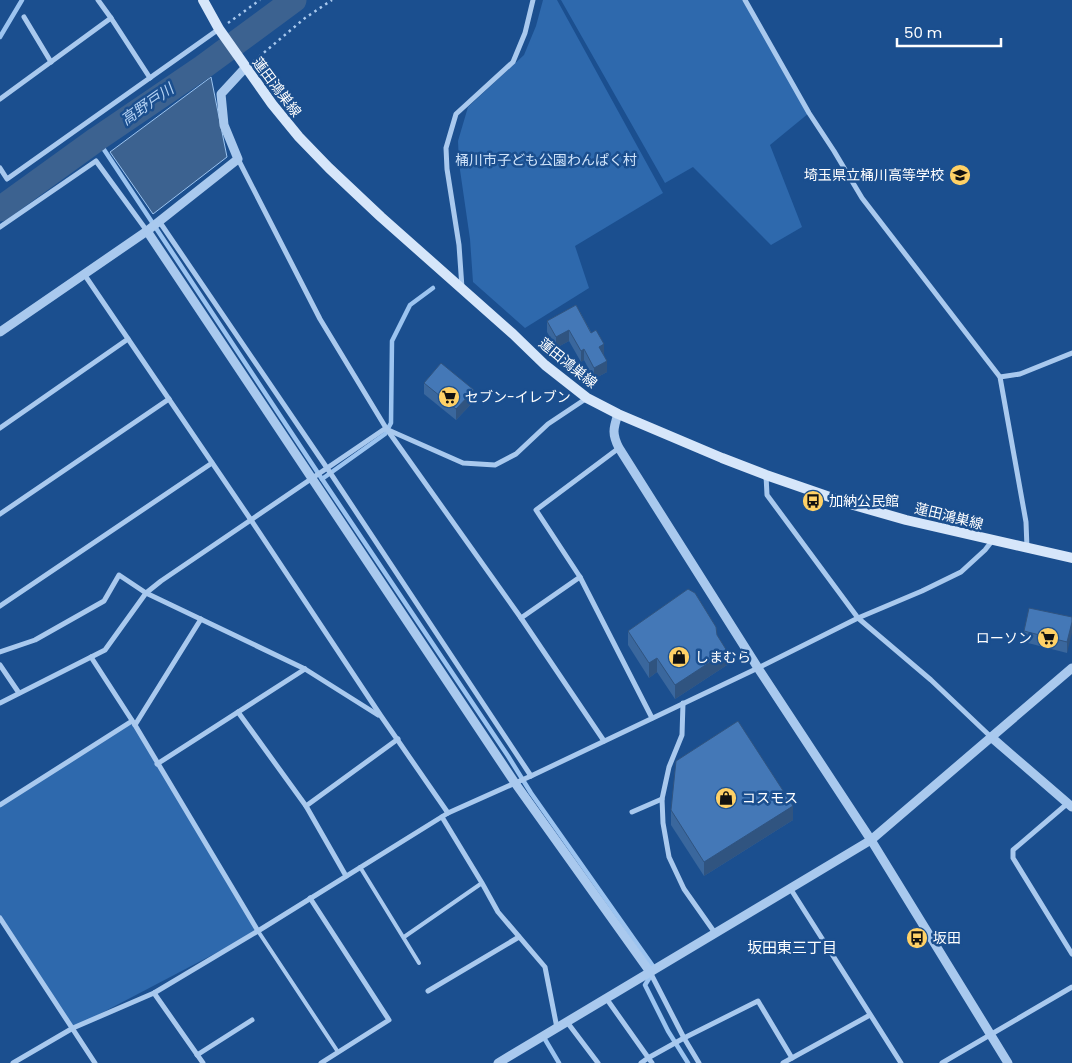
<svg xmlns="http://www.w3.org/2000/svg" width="1072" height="1063" font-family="Poppins,'Noto Sans JP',sans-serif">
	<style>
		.green { fill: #2e69ad }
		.water { fill: #3c6290; stroke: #9cc4f0 }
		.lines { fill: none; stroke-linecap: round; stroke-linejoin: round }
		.stream { stroke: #9cc4f0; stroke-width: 4.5 }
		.river { stroke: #3c6290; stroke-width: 25 }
		.path { stroke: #a9c9ee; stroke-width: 2.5; stroke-dasharray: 2.5 4; stroke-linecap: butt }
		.service { stroke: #a9c9ee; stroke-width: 4 }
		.minor { stroke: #a9c9ee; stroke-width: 5 }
		.tertiary { stroke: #a9c9ee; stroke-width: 9 }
		.secondary { stroke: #d6e6fa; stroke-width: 10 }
		.wall { fill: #3a679d }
		.shaded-wall { fill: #305480 }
		.building { fill: #4478b7; stroke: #305480 }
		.labels { text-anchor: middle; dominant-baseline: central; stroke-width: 5; stroke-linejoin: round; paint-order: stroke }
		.street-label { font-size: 14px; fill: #fff; stroke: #1b4f8f }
		.park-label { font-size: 14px; fill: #cfe3fa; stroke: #1b4f8f }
		.poi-label { font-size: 14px; fill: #fff; stroke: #1b4f8f; text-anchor: start }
		.water-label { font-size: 15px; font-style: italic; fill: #b5d3f5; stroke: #1b4f8f }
		.neighbourhood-label { font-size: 15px; fill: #fff; stroke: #1b4f8f }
	</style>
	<rect width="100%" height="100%" fill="#1b4f8f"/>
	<g class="green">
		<path d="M543,0h14l106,193 -88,53 14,42 -64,40 -52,-46 -3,-43 -11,-76 -1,-22 10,-34 56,-52 12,-29z"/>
		<path d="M561,0h184l64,113 -39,32 32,82 -31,18 -78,-78 -28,16z"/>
		<path d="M132,721l126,210 -185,97 -73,-110v-113z"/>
	</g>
	<path class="water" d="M211,77l16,80 -74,57 -43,-62z"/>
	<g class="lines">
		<g class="stream">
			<path d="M0,37l22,-37"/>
			<path d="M97,139l225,340 186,277 23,37 124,176 -10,16 23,46 20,32"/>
			<path d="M322,479l63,-45 6,-11 1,-82 18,-36 23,-17"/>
			<path d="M543,1036l16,27"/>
		</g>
		<path class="river" d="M0,209l97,-70 106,-72 91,-67"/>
		<g class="path">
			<path d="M228,23l32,-23"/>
			<path d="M254,61l51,-43 27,-18"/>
		</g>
		<g class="service">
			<path d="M360,867l59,96"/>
			<path d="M258,931l80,121"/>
			<path d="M404,937l78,-54"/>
		</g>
		<g class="minor">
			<path d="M98,0l13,18"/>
			<path d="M745,0l64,113 25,38 28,47 138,179 26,145 1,26"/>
			<path d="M24,17l27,45"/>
			<path d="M0,99l111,-81 39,60"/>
			<path d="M238,159l82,160 66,109 135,190 83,123"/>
			<path d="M0,168l7,11 212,-150"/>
			<path d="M159,221l168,247 204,308"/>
			<path d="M0,227l96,-66 51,70"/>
			<path d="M84,274l167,246 130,196 67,97"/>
			<path d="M462,288l-3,-43 -12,-76 -1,-21 10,-34 57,-52 12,-29 8,-33"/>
			<path d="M1000,377l20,-3 52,-21"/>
			<path d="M0,428l128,-89"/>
			<path d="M386,429l77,34 32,2 21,-11 32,-30 39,-26"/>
			<path d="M619,448l-83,62 44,67 72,141"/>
			<path d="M766,475l1,20 91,123 73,62 60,57"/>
			<path d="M0,514l169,-115"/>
			<path d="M0,606l212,-143"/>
			<path d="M521,618l59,-41"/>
			<path d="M0,652l35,-12 69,-39 15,-26 27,18 159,76 73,46"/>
			<path d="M91,657l44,68 123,206"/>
			<path d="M0,665l19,28"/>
			<path d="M0,703l105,-53 41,-57 15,-12 225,-153"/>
			<path d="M683,703l-1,32 -13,32 -7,32 1,24 6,34 15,32 31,44"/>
			<path d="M238,712l68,94 40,70"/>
			<path d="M135,725l66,-106"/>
			<path d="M157,764l148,-95"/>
			<path d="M1068,803l-55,47v8l59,96"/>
			<path d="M0,805l132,-84"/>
			<path d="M306,806l92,-67"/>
			<path d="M632,812l30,-13"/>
			<path d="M442,817l40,66 16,29 47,55 12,61"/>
			<path d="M790,888l111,175"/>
			<path d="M310,898l79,122 -68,43"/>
			<path d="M0,918l95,145"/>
			<path d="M650,972l34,66 15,25"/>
			<path d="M428,991l91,-54"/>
			<path d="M154,993l49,70"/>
			<path d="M606,998l46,65"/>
			<path d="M567,1022l31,41"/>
			<path d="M197,1055l55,-35"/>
			<path d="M13,1063l60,-35 81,-35 104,-62 190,-118 83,-37 227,-108 100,-50 64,-27 39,-19 24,-22 7,-9"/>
			<path d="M641,1063l7,-5 36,-20 74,-37 34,57"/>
			<path d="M783,1063l87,-48"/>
			<path d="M942,1063l130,-76"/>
		</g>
		<g class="tertiary">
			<path d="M147,231l368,552 135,189"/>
			<path d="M0,332l147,-101 91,-72 -14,-34 -3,-31 24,-26"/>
			<path d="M618,414c-5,15 -6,20 1,34l139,220 113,172 137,223"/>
			<path d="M991,737l81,70"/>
			<path d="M498,1063l373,-223 201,-172"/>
		</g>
		<path class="secondary" d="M203,0l16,29 53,75 27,33 30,31 52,49 132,117 32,31 42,33 31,16 104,44 44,17 84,29 56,16 166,38"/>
	</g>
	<g class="wall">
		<path d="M576,305l28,50 3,17 -13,7 -10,-19 -3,2 -12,-21 -13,7 -9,-16v-11z"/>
		<path d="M424,383l50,18 -18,19 -32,-26z"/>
		<path d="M1072,617l-5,36 -43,-11v-11z"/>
		<path d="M628,631l89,4 10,30 -52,34 -18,-27 -8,6 -21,-33z"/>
		<path d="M671,810l122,10 -89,56 -33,-51z"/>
	</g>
	<g class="shaded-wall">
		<path d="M569,330v11l-13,7v-11z"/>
		<path d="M604,344v11l-5,3v-11z"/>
		<path d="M584,349v11l-3,2v-11z"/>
		<path d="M607,361v11l-13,7v-11z"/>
		<path d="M474,390v11l-18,19v-11z"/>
		<path d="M1072,622v11l-5,20v-11z"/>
		<path d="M727,651v14l-52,34v-14z"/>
		<path d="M657,658v14l-8,6v-15z"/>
		<path d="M793,806v14l-89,56v-14z"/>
	</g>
	<g class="building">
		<path d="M576,305l15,28 5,-3 8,14 -5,3 8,14 -13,7 -10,-19 -3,2 -12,-21 -13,7 -9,-16z"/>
		<path d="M441,363l33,27 -18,19 -32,-26z"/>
		<path d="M688,589l7,4 21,34 1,8 10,16 -52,34 -18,-27 -8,5 -21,-32z"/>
		<path d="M1029,608l43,9v5l-5,20 -43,-11z"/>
		<path d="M738,721l55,85 -89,56 -33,-52 5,-49z"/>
	</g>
	<defs>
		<g id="school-disc" transform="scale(1.125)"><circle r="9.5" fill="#ffd166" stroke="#1b4f8f"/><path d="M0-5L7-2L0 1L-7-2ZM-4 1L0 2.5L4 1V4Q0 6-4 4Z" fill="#111"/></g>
		<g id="supermarket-disc" transform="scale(1.125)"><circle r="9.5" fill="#ffd166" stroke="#1b4f8f"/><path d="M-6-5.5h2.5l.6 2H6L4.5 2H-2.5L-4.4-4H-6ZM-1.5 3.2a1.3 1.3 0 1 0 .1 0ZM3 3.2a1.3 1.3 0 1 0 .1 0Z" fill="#111"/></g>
		<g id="bus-disc" transform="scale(1.125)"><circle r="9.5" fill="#ffd166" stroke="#1b4f8f"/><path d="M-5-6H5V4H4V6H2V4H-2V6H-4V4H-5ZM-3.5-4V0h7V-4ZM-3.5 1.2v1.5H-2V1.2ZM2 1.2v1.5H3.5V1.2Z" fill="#111"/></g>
		<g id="shop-disc" transform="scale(1.125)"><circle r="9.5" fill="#ffd166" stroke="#1b4f8f"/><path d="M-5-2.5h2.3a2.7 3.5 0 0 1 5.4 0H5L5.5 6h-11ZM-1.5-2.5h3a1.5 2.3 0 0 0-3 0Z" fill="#111"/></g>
	</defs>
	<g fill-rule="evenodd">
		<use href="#school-disc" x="960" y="175"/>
		<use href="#supermarket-disc" x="449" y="397"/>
		<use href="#bus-disc" x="813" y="501"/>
		<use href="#supermarket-disc" x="1048" y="638"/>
		<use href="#shop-disc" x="679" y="657"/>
		<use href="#shop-disc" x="726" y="798"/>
		<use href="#bus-disc" x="917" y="938"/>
	</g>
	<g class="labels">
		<g class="street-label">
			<text transform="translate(277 87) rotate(53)">蓮田鴻巣線</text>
			<text transform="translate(568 363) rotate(39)">蓮田鴻巣線</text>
			<text transform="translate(949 516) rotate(14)">蓮田鴻巣線</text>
		</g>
		<g class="park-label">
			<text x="546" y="160">桶川市子ども公園わんぱく村</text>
		</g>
		<g class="poi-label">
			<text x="944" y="175" text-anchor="end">埼玉県立桶川高等学校</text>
			<text x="465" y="397">セブン-イレブン</text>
			<text x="829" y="501">加納公民館</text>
			<text x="1032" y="638" text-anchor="end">ローソン</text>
			<text x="695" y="657">しまむら</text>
			<text x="742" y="798">コスモス</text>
			<text x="933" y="938">坂田</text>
		</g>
		<g class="water-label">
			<text transform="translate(147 104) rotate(-35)">高野戸川</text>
		</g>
		<g class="neighbourhood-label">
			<text x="792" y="947">坂田東三丁目</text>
		</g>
	</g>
	<path d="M897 38v8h104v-8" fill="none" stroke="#ffffff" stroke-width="2.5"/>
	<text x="904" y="38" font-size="15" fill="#ffffff" stroke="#1b4f8f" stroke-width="4" paint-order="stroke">50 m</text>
</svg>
